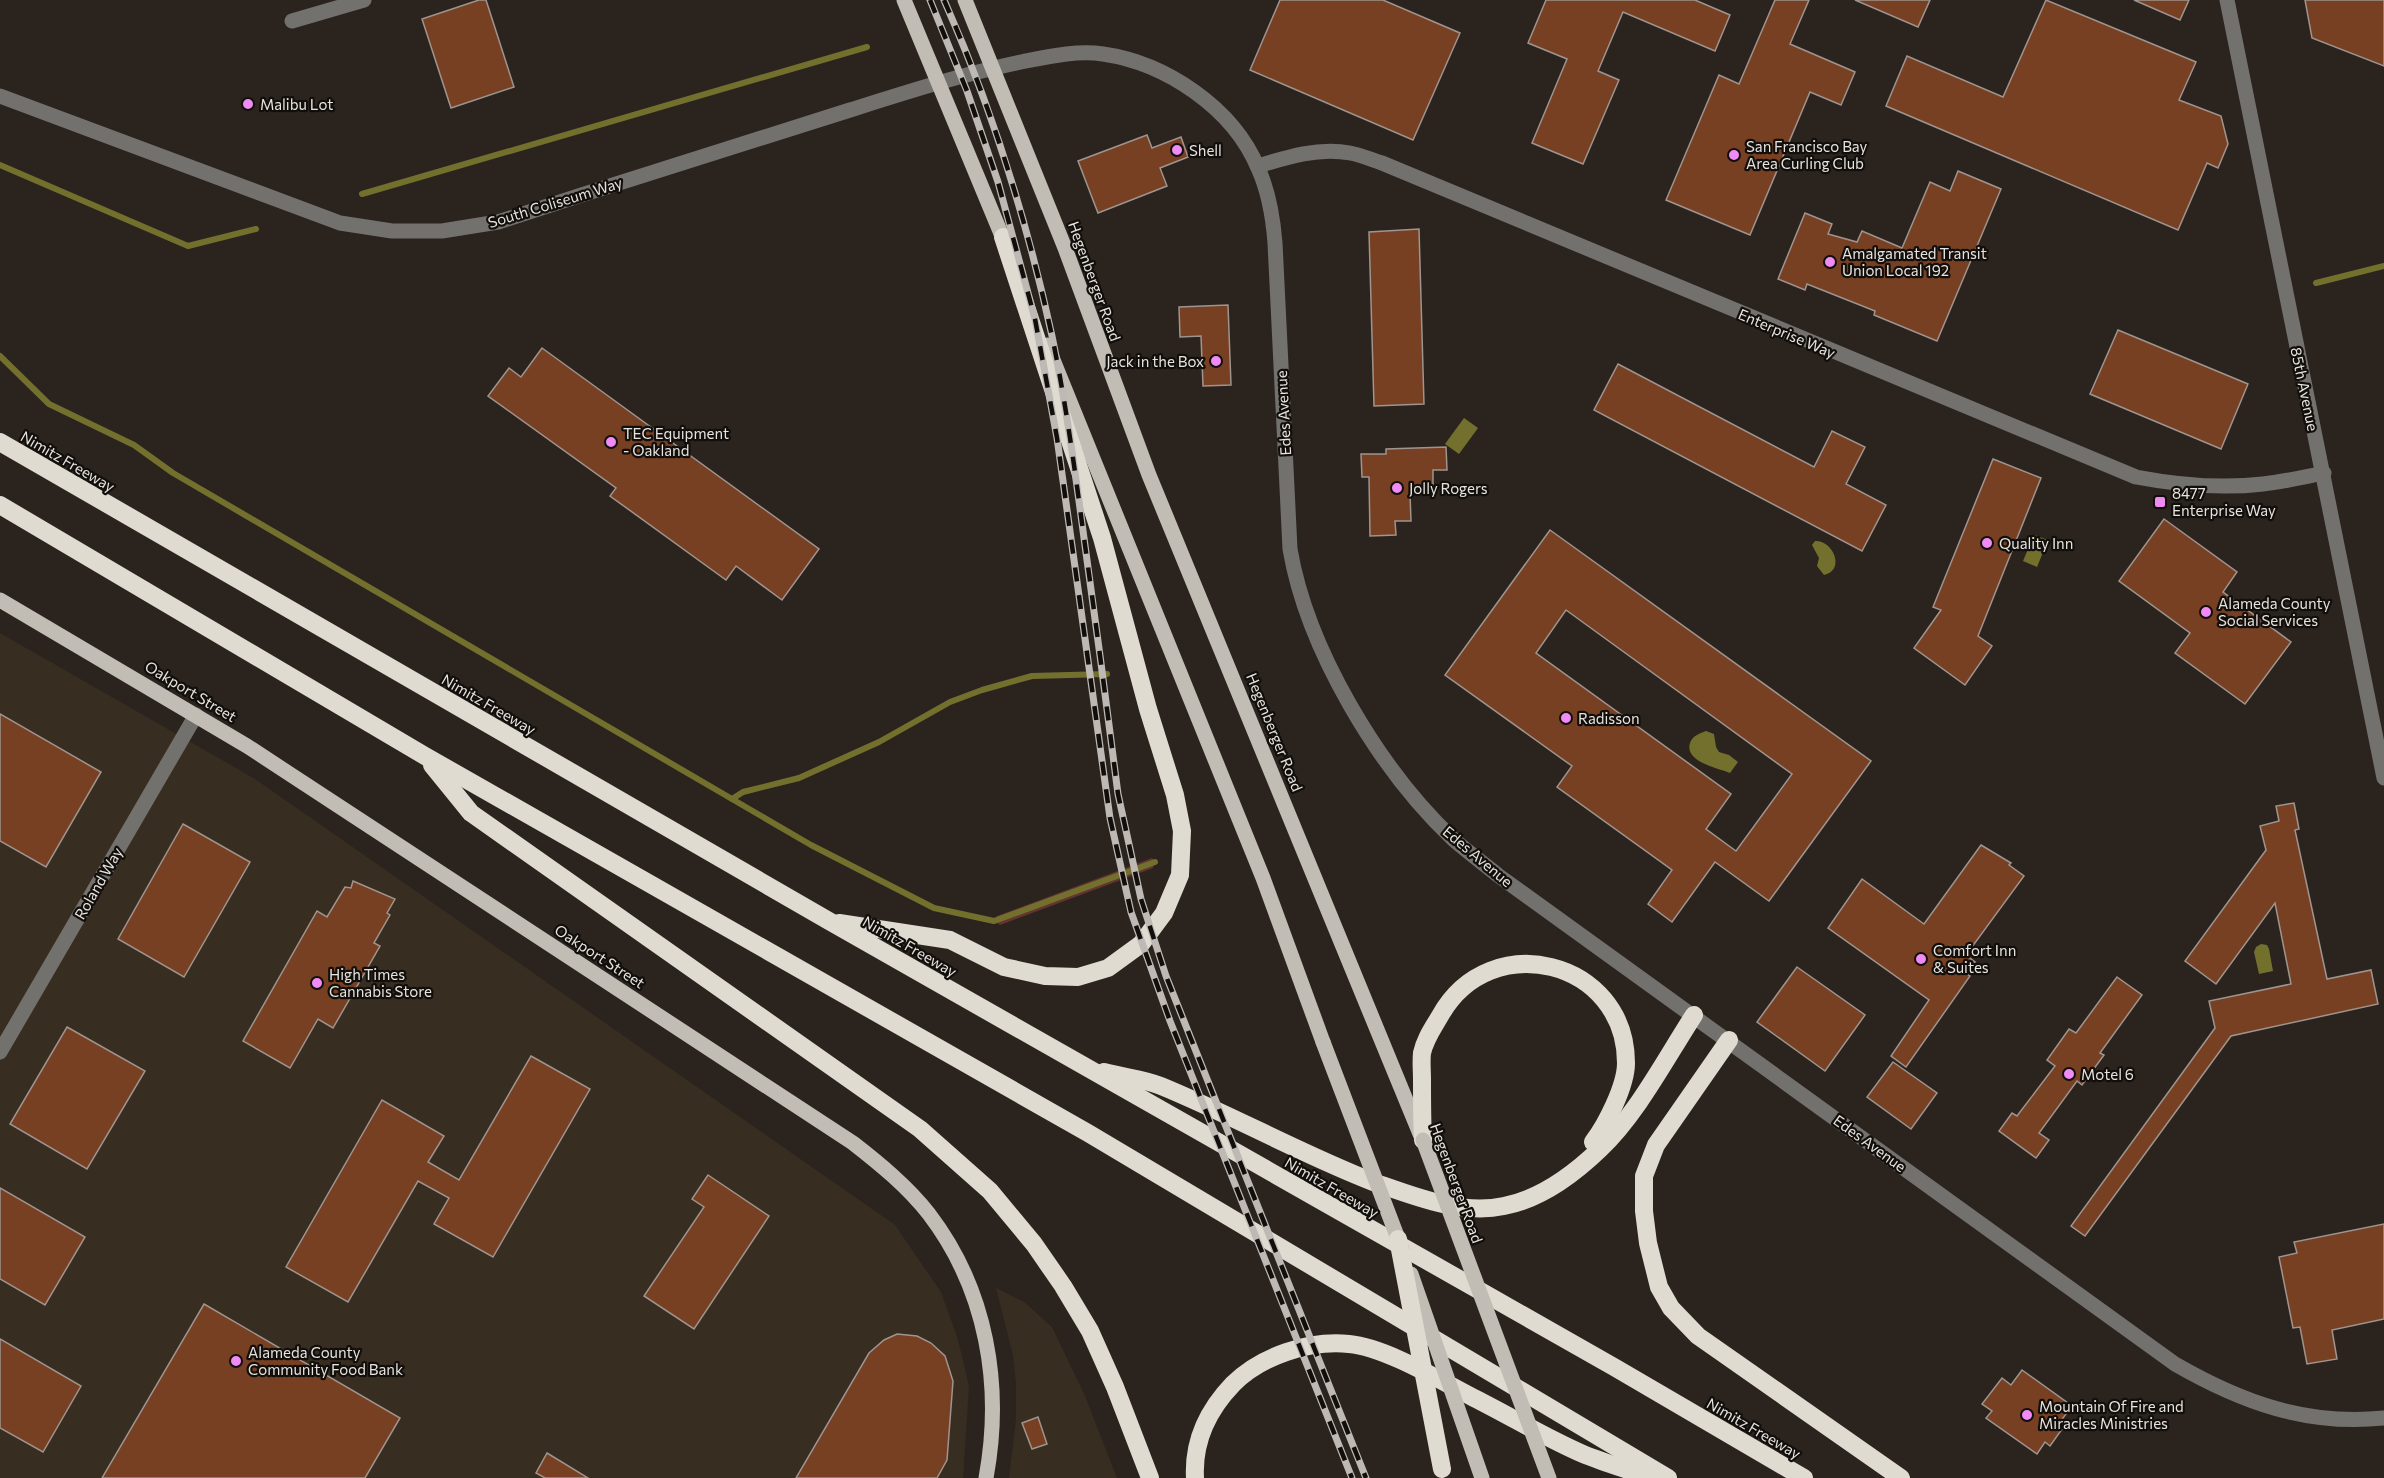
<svg xmlns="http://www.w3.org/2000/svg" width="2384" height="1478" font-family="Commissioner,sans-serif">
	<style>
		.built { fill: #382d21 }
		.green { fill: #633430 }
		.water { fill: #73702e }
		.lines { fill: none; stroke-linecap: round; stroke-linejoin: round }
		.stream { stroke: #73702e; stroke-width: 6 }
		.building { fill: #774023; stroke: #9f948f; stroke-width: 1.5; fill-rule: evenodd }
		.minor { stroke: #73716d; stroke-width: 15 }
		.major { stroke: #c1bdb4; stroke-width: 15 }
		.highway { stroke: #e0dbd1; stroke-width: 18 }
		.rail-casing { stroke: #beb9b4; stroke-width: 7 }
		.rail { stroke: #110e0b; stroke-width: 4.5; stroke-dasharray: 14; stroke-linecap: butt }
		.major-bridge { stroke: #c1bdb4; stroke-width: 15 }
		.highway-bridge { stroke: #e0dbd1; stroke-width: 18 }
		.poi-dot { fill: #f08bf5; stroke: #110e0b; stroke-width: 2 }
		.labels { text-anchor: middle; dominant-baseline: central; stroke-width: 4.5; stroke-linejoin: round; paint-order: stroke }
		.poi-label { font-size: 15px; fill: #e7e3de; stroke: #110e0b; text-anchor: start }
		.street-label { font-size: 15px; fill: #e7e3de; stroke: #110e0b }
	</style>
	<rect width="100%" height="100%" fill="#2b241e"/>
	<g class="built">
		<path d="M0,633l255,146 640,446 46,67 17,48 11,46 -6,92h-963z"/>
		<path d="M996,1288l28,14 28,25 33,69 32,82h-108l7,-59v-35l-3,-29z"/>
	</g>
	<path class="green" d="M1152,858l3,4 -2,6 -153,57 -6,-4 3,-5z"/>
	<g class="water">
		<path d="M1464,418l14,10 -19,26 -14,-10z"/>
		<path d="M2034,535l14,5 -11,27 -14,-6z"/>
		<path d="M1815,541c18,-1 31,29 9,34l-7,-9 2,-8 -7,-13z"/>
		<path d="M1706,731l8,3 2,13 3,5 10,3 9,7 -8,11c-12,-5 -46,-11 -40,-30 3,-8 9,-9 16,-12z"/>
		<path d="M2261,944l6,1 2,4 4,22 -14,3 -5,-22 2,-5z"/>
	</g>
	<g class="lines">
		<g class="stream">
			<path d="M0,165l188,81 68,-17"/>
			<path d="M362,194l505,-147"/>
			<path d="M2316,283l68,-17"/>
			<path d="M0,356l49,48 85,41 39,28 559,326 11,-7 56,-14 80,-36 71,-40 32,-12 50,-14 75,-2"/>
			<path d="M732,799l79,46 123,63 60,13 161,-59"/>
		</g>
	</g>
	<g class="building">
		<path d="M479,0h7l28,87 -63,21 -29,-89z"/>
		<path d="M1280,0h103l77,33 -47,107 -163,-70z"/>
		<path d="M1546,0h149l35,15 -15,36 -92,-39 -25,59 21,9 -36,84 -51,-21 35,-84 -39,-16z"/>
		<path d="M1775,0h34l-19,44 65,28 -14,33 -31,-13 -60,143 -84,-35 53,-125 20,9z"/>
		<path d="M1855,0h75l-12,27z"/>
		<path d="M2046,0l150,62 -17,38 42,16 7,28 -10,24 -11,-5 -29,67 -292,-124 21,-50 96,41z"/>
		<path d="M2134,0h55l-9,20z"/>
		<path d="M2305,0h79v66l-72,-28z"/>
		<path d="M1147,135l5,13 29,-11 7,20 -28,11 7,18 -69,27 -20,-52z"/>
		<path d="M1958,171l43,18 -64,152 -63,-26 1,-4 -68,-27 -2,6 -27,-11 27,-66 27,11 -4,10 29,8 5,-11 40,17 28,-66 20,9z"/>
		<path d="M1419,229l5,175 -50,2 -5,-174z"/>
		<path d="M1228,305l3,80 -28,1 -2,-50 -21,1 -1,-30z"/>
		<path d="M2118,330l130,54 -27,65 -131,-55z"/>
		<path d="M542,348l277,201 -37,51 -46,-34 -10,14 -116,-84 6,-8 -128,-92 21,-28 12,9z"/>
		<path d="M1618,364l196,103 18,-36 33,16 -19,37 40,21 -24,46 -268,-141z"/>
		<path d="M1446,447l1,23h-14v23l-23,1 1,27h-16l1,14 -26,1 -1,-59h-7l-1,-23h25v-5z"/>
		<path d="M1993,459l48,19 -63,158 14,10 -27,39 -51,-37 27,-38 -8,-3z"/>
		<path d="M2164,519l73,53 -14,20 68,50 -46,62 -70,-51 15,-20 -71,-52z"/>
		<path d="M1550,530l321,231 -102,140 -54,-39 -43,60 -24,-18 24,-34 -115,-83 15,-21 -127,-91zM1566,610l226,164 -56,77 -30,-22 25,-35 -195,-141z"/>
		<path d="M0,714l101,58 -55,95 -46,-26z"/>
		<path d="M2294,803l5,26 -4,1 32,149 44,-9 7,34 -147,32 -146,200 -14,-10 144,-198 -6,-27 82,-17 -16,-81 -59,81 -31,-23 81,-111 -6,-24 19,-5 -3,-15z"/>
		<path d="M183,824l67,38 -66,115 -66,-38z"/>
		<path d="M1981,845l30,18 -2,2 15,11 -58,79 9,7 -8,12 3,2 -64,91 -15,-11 38,-56 -101,-72 34,-49 62,45z"/>
		<path d="M353,881l42,18 -8,14 3,2 -16,28 6,3 -47,82 -15,-9 -28,49 -47,-27 74,-130 10,6 18,-30 6,1z"/>
		<path d="M1797,967l68,48 -40,56 -68,-49z"/>
		<path d="M2117,977l25,18 -42,58 4,2 -22,30 -5,-4 -38,52 10,7 -13,18 -37,-27 13,-18 5,3 38,-50 -8,-6 22,-31 7,4z"/>
		<path d="M67,1027l78,44 -58,98 -77,-45z"/>
		<path d="M531,1056l59,33 -97,168 -59,-33 15,-26 -31,-17 -70,121 -62,-35 96,-167 62,36 -16,26 31,18z"/>
		<path d="M1893,1062l44,31 -26,36 -44,-32z"/>
		<path d="M708,1175l61,41 -75,113 -50,-33 60,-89 -12,-8z"/>
		<path d="M0,1188l85,49 -40,68 -45,-26z"/>
		<path d="M2384,1224v95l-52,11 5,29 -30,5 -7,-37 -7,1 -14,-71 18,-4 -3,-11z"/>
		<path d="M204,1304l196,114 -35,60h-263z"/>
		<path d="M897,1334l20,2 14,7 14,13 8,25 -6,79 -10,18h-141l73,-125 15,-13z"/>
		<path d="M0,1339l81,47 -38,66 -43,-24z"/>
		<path d="M2022,1370l50,36 -12,16 5,3 -15,21 -5,-4 -8,12 -51,-36 6,-7 -10,-7 20,-26 9,7z"/>
		<path d="M1038,1417l9,27 -15,5 -10,-26z"/>
		<path d="M547,1453l41,25h-43l-9,-5z"/>
	</g>
	<g class="lines">
		<g class="minor">
			<path d="M2227,0l157,778"/>
			<path d="M292,21l72,-21"/>
			<path d="M0,96l340,127 52,8h50l56,-9c117,-38 234,-75 352,-112 57,-18 113,-36 171,-48 26,-5 55,-12 82,-8 63,9 130,54 155,114 11,24 15,49 17,75l15,306c17,100 89,220 163,290 15,13 31,25 46,37l676,488c66,38 131,62 209,54"/>
			<path d="M1258,166c29,-9 61,-19 92,-13 11,2 22,7 32,10l754,314c42,8 84,12 127,7 20,-2 41,-7 61,-11"/>
			<path d="M0,1052l196,-337"/>
		</g>
		<g class="major">
			<path d="M904,0l103,248"/>
			<path d="M965,0l100,248 84,227 271,659"/>
			<path d="M1047,345l216,533 60,164"/>
			<path d="M0,600l247,146 606,397c27,21 55,44 76,71 58,76 74,172 57,264"/>
		</g>
		<g class="highway">
			<path d="M0,442l829,479 785,446 190,111"/>
			<path d="M0,505l425,251 663,377 580,345"/>
			<path d="M432,765l39,48 449,316 70,62 44,53 29,42 27,45 25,56 35,91"/>
			<path d="M839,923l111,17 54,27 41,9 33,1 30,-9 33,-24 23,-31 16,-38 2,-44 -7,-36 -27,-86 -46,-171 -99,-301"/>
			<path d="M1729,1040l-73,105 -12,31v35l4,32 11,44 12,21 27,28 203,142"/>
			<path d="M1104,1072c19,5 40,7 57,14 73,30 142,69 215,97 40,14 85,32 128,23 37,-7 70,-32 96,-57 37,-35 66,-91 94,-134"/>
			<path d="M1423,1140c-1,-20 -1,-40 -1,-60 0,-9 -1,-19 0,-27 3,-14 11,-25 18,-37 50,-90 186,-56 186,47 0,23 -20,62 -33,79"/>
			<path d="M1195,1478c-2,-36 13,-68 38,-94 28,-28 76,-44 116,-40 36,3 92,37 125,54 36,18 72,40 109,56 22,9 46,16 68,24"/>
		</g>
		<g class="rail-casing">
			<g id="rail">
				<path d="M930,0l37,91 31,91 37,137 22,119 53,380 21,94 39,109 182,457"/>
				<path d="M944,0c48,108 83,221 108,336 14,67 23,135 32,202 12,85 23,171 34,256l23,105 25,77 200,502"/>
			</g>
		</g>
		<use href="#rail" class="rail"/>
		<g class="major-bridge">
			<path d="M1323,1042l79,207"/>
			<path d="M1423,1140l126,338"/>
			<path d="M1411,1274l71,204"/>
		</g>
		<path class="highway-bridge" d="M1398,1239l44,230"/>
	</g>
	<g class="poi-dot">
		<circle cx="248" cy="104" r="6"/>
		<circle cx="1177" cy="150" r="6"/>
		<circle cx="1734" cy="155" r="6"/>
		<circle cx="1830" cy="262" r="6"/>
		<circle cx="1216" cy="361" r="6"/>
		<circle cx="611" cy="442" r="6"/>
		<circle cx="1397" cy="488" r="6"/>
		<rect x="2154" y="496" width="12" height="12" rx="3"/>
		<circle cx="1987" cy="543" r="6"/>
		<circle cx="2206" cy="612" r="6"/>
		<circle cx="1566" cy="718" r="6"/>
		<circle cx="1921" cy="959" r="6"/>
		<circle cx="317" cy="983" r="6"/>
		<circle cx="2069" cy="1074" r="6"/>
		<circle cx="236" cy="1361" r="6"/>
		<circle cx="2027" cy="1415" r="6"/>
	</g>
	<g class="labels">
		<g class="poi-label">
			<text x="260" y="104">Malibu Lot</text>
			<text x="1746" y="146">San Francisco Bay<tspan x="1746" dy="17">Area Curling Club</tspan></text>
			<text x="1189" y="150">Shell</text>
			<text x="1842" y="253">Amalgamated Transit<tspan x="1842" dy="17">Union Local 192</tspan></text>
			<text x="1204" y="361" text-anchor="end">Jack in the Box</text>
			<text x="623" y="433">TEC Equipment<tspan x="623" dy="17">- Oakland</tspan></text>
			<text x="1409" y="488">Jolly Rogers</text>
			<text x="2172" y="493">8477<tspan x="2172" dy="17">Enterprise Way</tspan></text>
			<text x="1999" y="543">Quality Inn</text>
			<text x="2218" y="603">Alameda County<tspan x="2218" dy="17">Social Services</tspan></text>
			<text x="1578" y="718">Radisson</text>
			<text x="1933" y="950">Comfort Inn<tspan x="1933" dy="17">&amp; Suites</tspan></text>
			<text x="329" y="974">High Times<tspan x="329" dy="17">Cannabis Store</tspan></text>
			<text x="2081" y="1074">Motel 6</text>
			<text x="248" y="1352">Alameda County<tspan x="248" dy="17">Community Food Bank</tspan></text>
			<text x="2039" y="1406">Mountain Of Fire and<tspan x="2039" dy="17">Miracles Ministries</tspan></text>
		</g>
		<g class="street-label">
			<text transform="translate(555 202) rotate(-17)">South Coliseum Way</text>
			<text transform="translate(1095 281) rotate(70)">Hegenberger Road</text>
			<text transform="translate(1787 333) rotate(23)">Enterprise Way</text>
			<text transform="translate(2305 389) rotate(78)">85th Avenue</text>
			<text transform="translate(1283 413) rotate(-93)">Edes Avenue</text>
			<text transform="translate(68 461) rotate(30)">Nimitz Freeway</text>
			<text transform="translate(191 691) rotate(31)">Oakport Street</text>
			<text transform="translate(489 704) rotate(30)">Nimitz Freeway</text>
			<text transform="translate(1275 732) rotate(68)">Hegenberger Road</text>
			<text transform="translate(1478 856) rotate(40)">Edes Avenue</text>
			<text transform="translate(98 883) rotate(-60)">Roland Way</text>
			<text transform="translate(910 946) rotate(30)">Nimitz Freeway</text>
			<text transform="translate(600 956) rotate(33)">Oakport Street</text>
			<text transform="translate(1870 1143) rotate(36)">Edes Avenue</text>
			<text transform="translate(1457 1183) rotate(70)">Hegenberger Road</text>
			<text transform="translate(1332 1187) rotate(30)">Nimitz Freeway</text>
			<text transform="translate(1754 1428) rotate(30)">Nimitz Freeway</text>
		</g>
	</g>
</svg>
